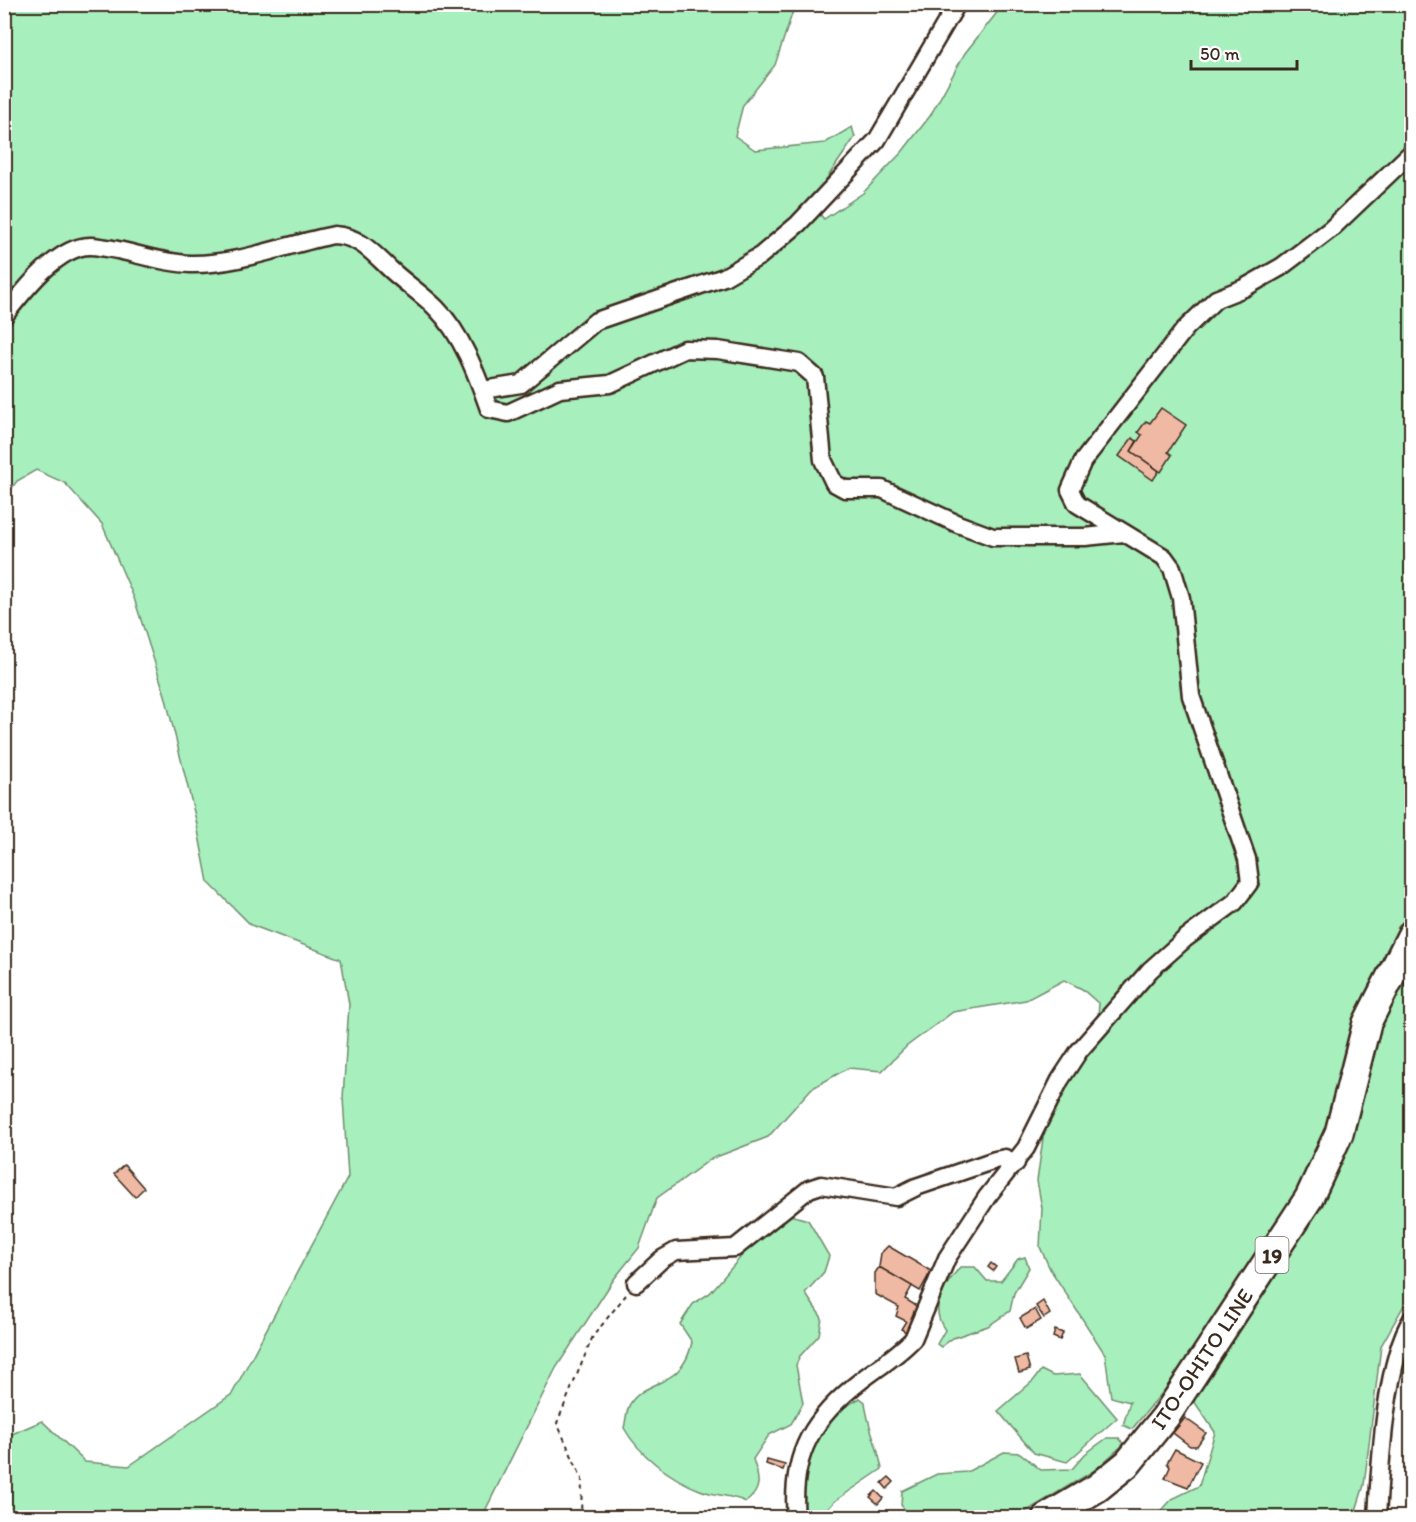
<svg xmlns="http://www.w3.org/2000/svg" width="1416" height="1522" font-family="Itim,sans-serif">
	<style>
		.green { fill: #a7efbd; stroke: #718c6e; stroke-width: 1.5 }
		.building { fill: #f0b9a4; stroke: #3b2a1e; stroke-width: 1.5 }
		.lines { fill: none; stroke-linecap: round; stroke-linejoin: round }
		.minor-casing { stroke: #3b2a1e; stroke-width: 21 }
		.primary-casing { stroke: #3b2a1e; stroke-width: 32 }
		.path { stroke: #3b2a1e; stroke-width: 2; stroke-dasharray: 4.5 4.5; stroke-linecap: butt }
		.minor { stroke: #fff; stroke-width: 16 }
		.primary { stroke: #fff; stroke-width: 27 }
		.labels { text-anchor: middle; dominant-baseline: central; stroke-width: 5; stroke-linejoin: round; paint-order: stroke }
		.shield { fill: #fff; stroke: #766a62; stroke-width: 1.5 }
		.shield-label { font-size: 21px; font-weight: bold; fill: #3b2a1e }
		.street-label { font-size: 22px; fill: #3b2a1e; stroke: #fff }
	</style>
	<rect width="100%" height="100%" fill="#fff"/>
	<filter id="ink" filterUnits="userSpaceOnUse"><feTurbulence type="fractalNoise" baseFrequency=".0167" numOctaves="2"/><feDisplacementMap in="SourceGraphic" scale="12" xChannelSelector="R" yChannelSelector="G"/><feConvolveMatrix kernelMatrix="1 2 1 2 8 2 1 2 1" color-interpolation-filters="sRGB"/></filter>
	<g filter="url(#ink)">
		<g class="green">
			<path d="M5,5h790l-20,60 -32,40 -8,31 20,14 70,-7 27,-16 3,10 -45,66 14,16 39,-26 39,-41 28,-36 35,-63 38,-48h408l1,1286 -31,55 -17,139 -10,32h-198l16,-18 27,-13 16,-54 -21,-31 -27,-14 -35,42 -9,-4 7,-23 -19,-5 -6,-43 -55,-85 -10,-22 2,-39 -5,-27 7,-50 35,-86 19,-30 1,-11 -17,-15 -18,-9 -38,20 -73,12 -46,34 -25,25 -34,-3 -37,21 -43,48 -57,22 -54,39 -18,50 -25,31 -58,89 -74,149h-477v-80l37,-16 43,41 44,4 103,-72 116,-217 -5,-79 6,-94 -8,-45 -90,-34 -43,-43 -12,-62 -31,-125 -31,-97 -32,-74 -37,-41 -29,-13 -19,11 -12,16z"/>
			<path d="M790,1215l18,5 21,36 -5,16 -19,21 17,25 -3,17 -19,21 -4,9 7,38 -12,21 -22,11 -16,24c6,19 10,30 -7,43 -15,-7 -31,-6 -46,-12 -29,-11 -61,-35 -76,-62 2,-7 2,-18 6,-24 15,-26 53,-15 62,-62l-12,-18 13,-20 17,-11 46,-54z"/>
			<path d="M1025,1257l4,11 -15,25 -4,18 -22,15 -35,12 -12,9 -4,-3 8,-14c-17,-24 -1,-43 15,-63h15l12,14h14l17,-22z"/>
			<path d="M1041,1370l12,6 27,-2 37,44 -50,44 -33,-9 -36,-42 36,-31z"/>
			<path d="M860,1398l5,4c2,23 13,44 17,67l-47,32 -15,16 -18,1 3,-53 24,-49z"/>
			<path d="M1107,1438h12l5,6 -29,26 -78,47h-113l3,-5 -6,-7 1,-14 35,-17 30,-2 37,-20 16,1 21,17 31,-1 13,-15z"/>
		</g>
		<g class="building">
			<path d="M1161,408l25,17 -18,27 4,3 -11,17 -30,-21 11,-16 -4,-3 8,-11 4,2z"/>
			<path d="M1132,438l5,3 -6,10 28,20 -6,9 -34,-24z"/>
			<path d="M124,1165l20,23 -9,9 -21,-23z"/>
			<path d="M888,1246l43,25 -11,20 -41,-24 2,-14z"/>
			<path d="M991,1263l5,4 -3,4 -5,-4z"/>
			<path d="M879,1267l33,19 -7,13 15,9 -14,24 -5,-3 5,-8 -10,-5 3,-9 -24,-13v-21z"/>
			<path d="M1043,1301l7,13 -6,4 -8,-12z"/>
			<path d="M1035,1309l6,11 -15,9 -6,-11z"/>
			<path d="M1055,1330l8,3 -3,7 -7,-3z"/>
			<path d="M1026,1356l4,14 -11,3 -4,-14z"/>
			<path d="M1185,1418l21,15 -9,13h-7l-17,-13z"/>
			<path d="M1175,1449l26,13 -13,25 -23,-9 5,-11 -3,-4z"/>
			<path d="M767,1460l18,5 -2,5 -17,-6z"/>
			<path d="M889,1477l5,5 -7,7 -5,-6z"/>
			<path d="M876,1491l7,7 -5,6 -8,-7z"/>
		</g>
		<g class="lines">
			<g class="minor-casing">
				<g id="minor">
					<path d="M4,316c19,-24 54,-71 87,-70 33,2 66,17 99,18 48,1 97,-20 144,-29 25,1 39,18 56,34 15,14 32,25 46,39 26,26 41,67 53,101l19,4 52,-24 50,-5 75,-35 33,1 81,13 16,14 8,83 11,23 11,6h37l76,35 35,13h92l39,-4"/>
					<path d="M483,390l38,-6 75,-63 128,-44 36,-21 38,-32 79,-84 80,-136"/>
					<path d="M636,1283l26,-24 14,-8 59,-3 74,-59 12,-4 75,12 20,-10 79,-27 10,-2 11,5"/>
					<path d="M796,1518c-6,-64 17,-101 67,-139 17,-13 35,-24 50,-40l34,-81 40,-61 39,-49 34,-68 19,-29 71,-81 36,-32 49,-36 15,-20 -3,-23 -56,-163 -10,-98 -9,-30 -8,-11 -87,-53 -7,-14 13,-29 102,-132 31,-30 28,-11 37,-21 50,-38 81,-77"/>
					<path d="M1377,1518c3,-52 8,-157 35,-199"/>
				</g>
			</g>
			<g class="primary-casing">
				<path id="primary" d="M1046,1518l51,-30 31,-25 38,-47 143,-218 30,-65 28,-110 45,-89"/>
			</g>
			<path class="path" d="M581,1518l1,-39 -25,-56 36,-87 33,-41"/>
			<use href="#minor" class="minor"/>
			<use href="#primary" class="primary"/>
		</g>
	</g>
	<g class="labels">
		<rect class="shield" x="1255.5" y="1237" width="33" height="36" rx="4.5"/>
		<g class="shield-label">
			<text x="1272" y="1255">19</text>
		</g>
		<g class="street-label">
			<text transform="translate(1202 1359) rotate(-56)">ITO-OHITO LINE</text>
		</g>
	</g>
	<rect width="1416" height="1522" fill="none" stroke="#fff" stroke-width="24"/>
	<rect x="12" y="12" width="1392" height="1498" fill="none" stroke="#3b2a1e" stroke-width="2" filter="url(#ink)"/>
	<path d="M1191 60v9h106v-9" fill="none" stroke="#3b2a1e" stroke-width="3"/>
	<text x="1200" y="60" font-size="18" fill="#3b2a1e" stroke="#ffffff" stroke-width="4.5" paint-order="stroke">50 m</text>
</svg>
